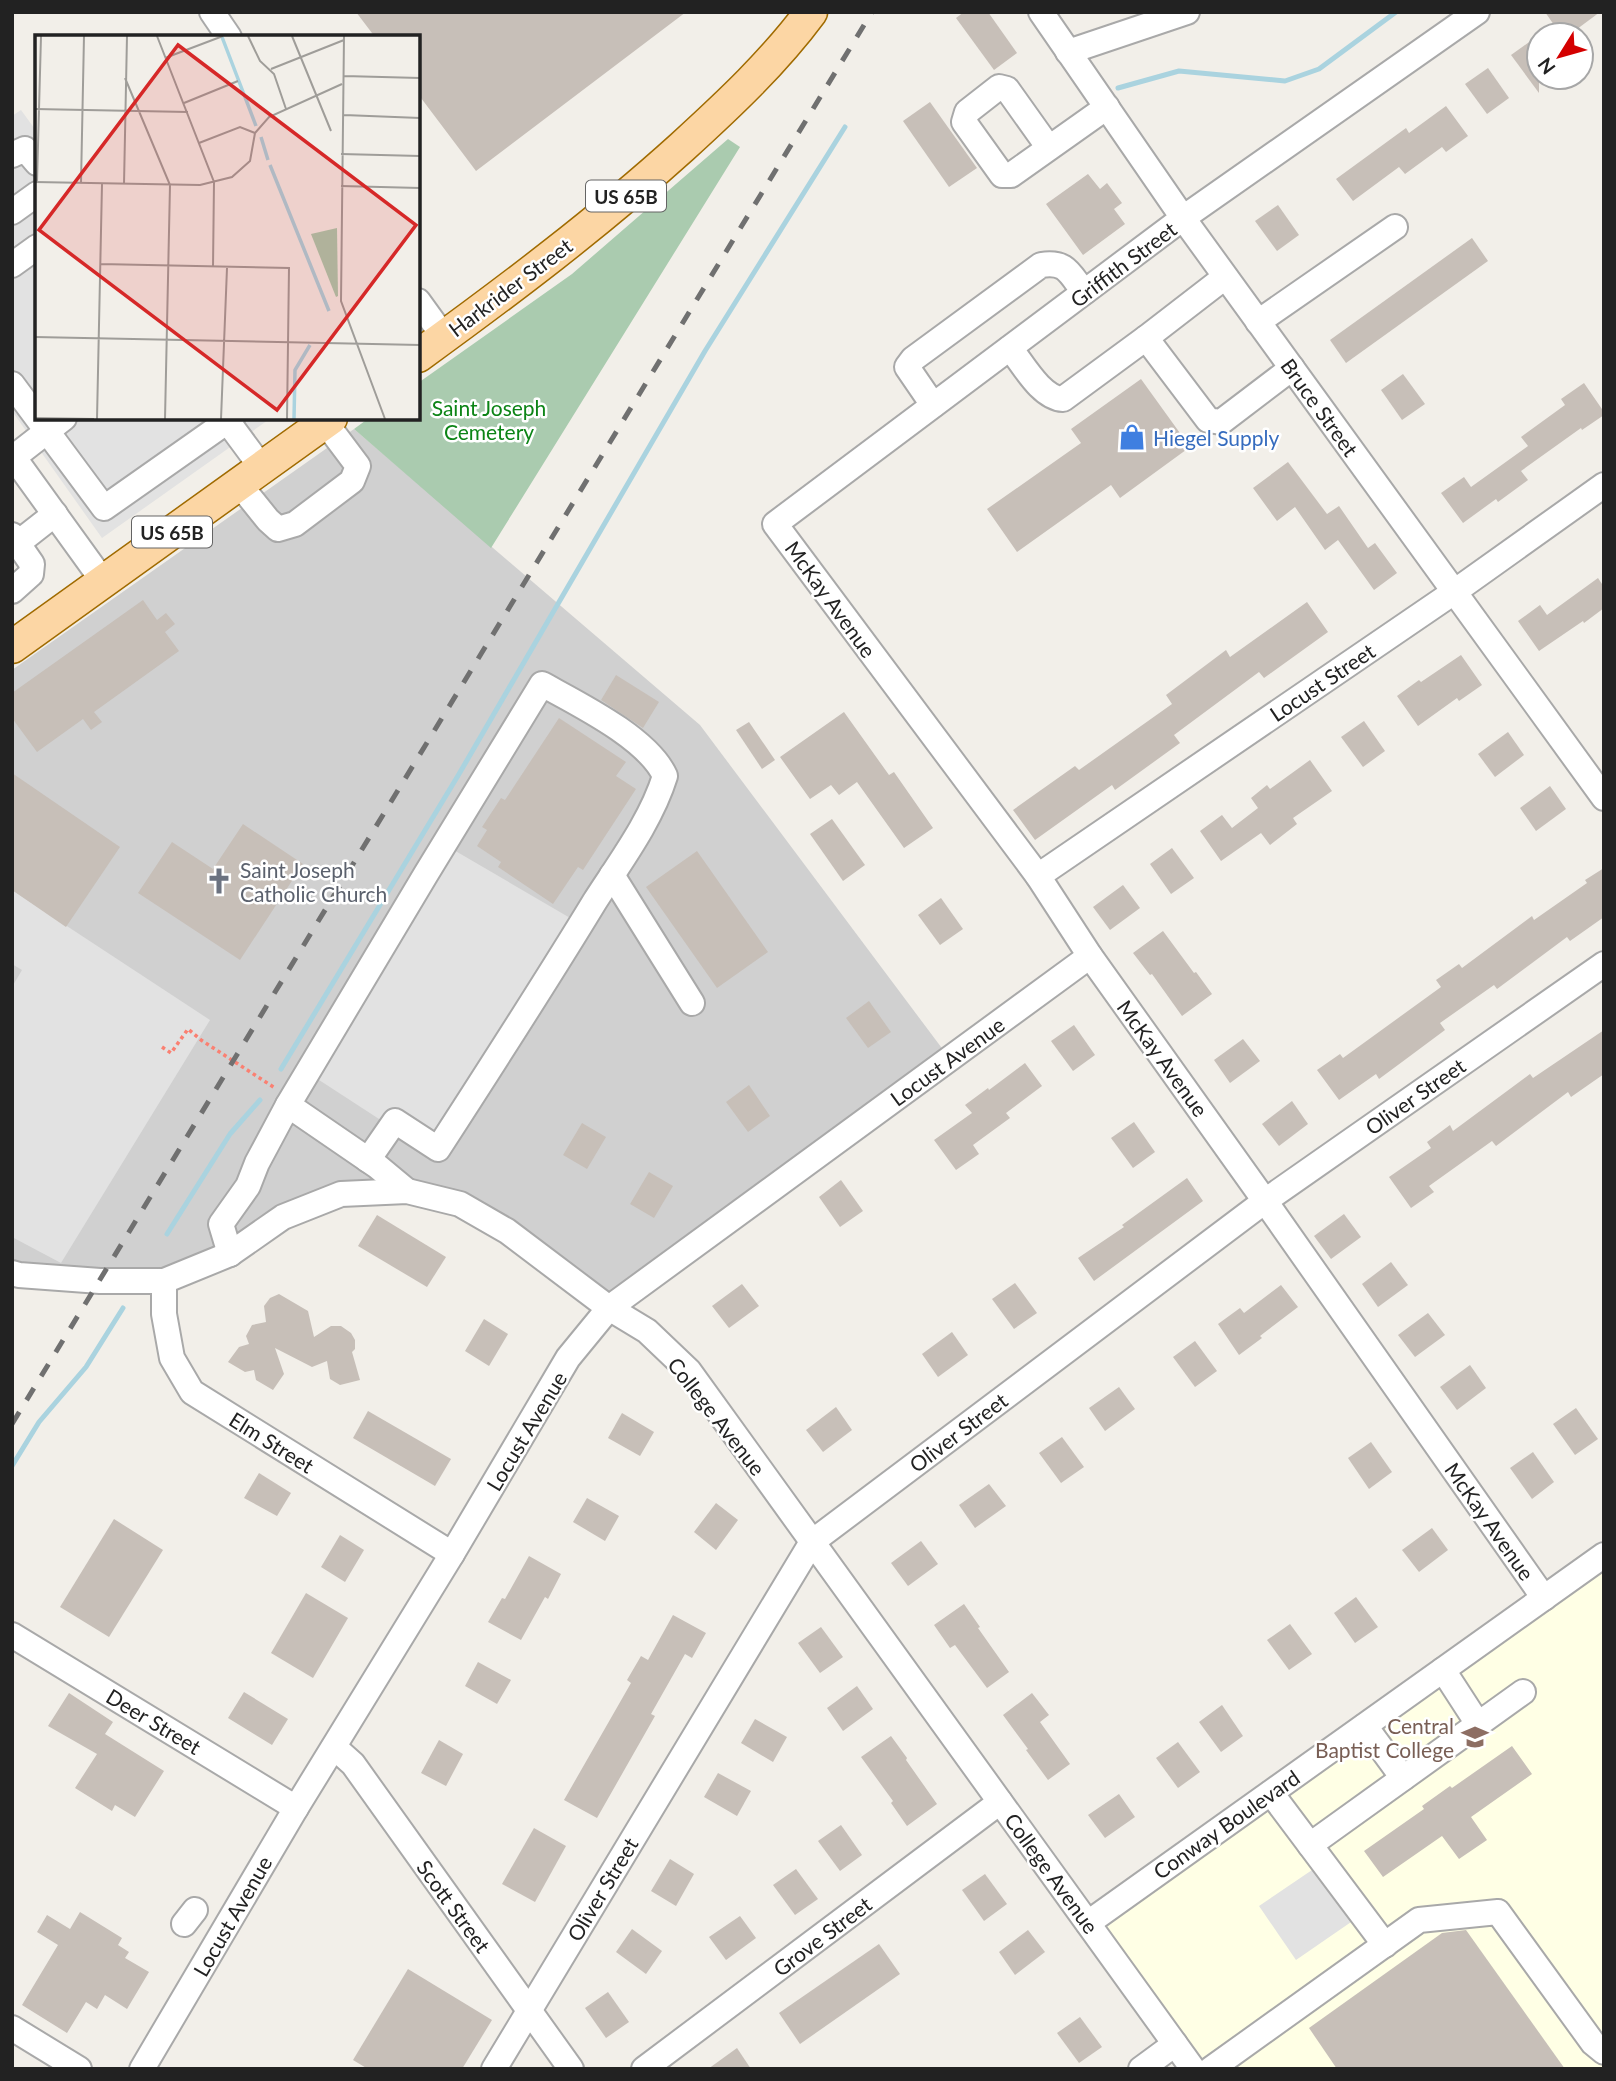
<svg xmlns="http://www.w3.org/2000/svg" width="1616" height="2081" font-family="Lato,sans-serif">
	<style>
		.education { fill: #ffffe5 }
		.religious { fill: #d0d0d0 }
		.cemetery { fill: #aacbaf }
		.parking { fill: #e2e2e2 }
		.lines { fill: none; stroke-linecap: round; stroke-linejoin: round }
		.stream { stroke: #aad3df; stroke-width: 5 }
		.building { fill: #c7bfb8 }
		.minor-casing { stroke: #a9a9a9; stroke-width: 28 }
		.major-casing { stroke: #a06b00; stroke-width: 35 }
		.path { stroke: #fa8072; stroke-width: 3.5; stroke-dasharray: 3.5 3.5; stroke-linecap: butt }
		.minor { stroke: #fff; stroke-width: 24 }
		.major { stroke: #fcd6a4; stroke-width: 32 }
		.rail { stroke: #707070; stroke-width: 5; stroke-dasharray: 14 14; stroke-linecap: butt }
		.labels { text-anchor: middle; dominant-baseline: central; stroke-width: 5; stroke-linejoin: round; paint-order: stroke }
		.shield { fill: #fff; stroke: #646464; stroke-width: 2 }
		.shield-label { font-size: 19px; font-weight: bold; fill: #222 }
		.street-label { font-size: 21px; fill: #222; stroke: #fff }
		.park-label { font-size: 21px; fill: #0c8416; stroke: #fff }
		.shop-label { font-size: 21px; fill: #366cbe; stroke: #fff; text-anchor: start }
		.worship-label { font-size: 21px; fill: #5b616d; stroke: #fff; text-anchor: start }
		.education-label { font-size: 21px; fill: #785e54; stroke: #fff; text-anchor: end }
		.inset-river { fill: none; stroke: #aad3df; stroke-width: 3.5 }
		.inset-road { fill: none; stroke: #9f9d99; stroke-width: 2 }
		.view { fill: #d62828; fill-opacity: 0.15; stroke: #d62828; stroke-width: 3.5 }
		.inset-edge { fill: none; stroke: #222; stroke-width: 3.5 }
	</style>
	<rect width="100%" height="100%" fill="#f2efe9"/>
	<path class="education" d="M1604,1551v518h-411l-105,-146z"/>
	<path class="religious" d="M354,429l346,296 250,334 -341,249 -149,-104 -119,-10 -177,87 -152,-8v-603z"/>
	<path class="cemetery" d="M728,139l12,8 -249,401 -137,-119 15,-11h49v-35l154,-109z"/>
	<g class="parking">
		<path d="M21,110l16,22v286h234l-169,120 -90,-127v-295z"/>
		<path d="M440,842l149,87 -153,227 -140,-91z"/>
		<path d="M12,890l198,130 -149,243 -49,-26v-250l10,-17 -10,-6z"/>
		<path d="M1315,1868l39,52 -58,40 -37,-54z"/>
	</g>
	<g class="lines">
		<g class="stream">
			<path d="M1118,88l61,-17 106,10 34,-12 77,-57"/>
			<path d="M281,1069l178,-295 246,-423 140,-224"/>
			<path d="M167,1234l63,-100 30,-34"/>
			<path d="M12,1466l27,-44 47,-55 37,-59"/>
		</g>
	</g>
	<g class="building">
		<path d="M356,12h330l-210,159 -58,-77v-57h-43z"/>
		<path d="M964,12h24l29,41 -23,17 -38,-52z"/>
		<path d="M1545,12h55l-31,23h-8z"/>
		<path d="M1539,35v58l-28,-38z"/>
		<path d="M1488,68l21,30 -22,16 -22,-30z"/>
		<path d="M930,102l47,66 -28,19 -46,-66z"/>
		<path d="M1446,106l22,30 -22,16 -4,-5 -37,27 -6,-7 -46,34 -17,-22 70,-51 3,5z"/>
		<path d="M1088,174l12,15 7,-6 15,20 -8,6 11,15 -42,31 -37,-51z"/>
		<path d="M1278,205l21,30 -22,16 -22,-30z"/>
		<path d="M1472,238l16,23 -142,102 -16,-23z"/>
		<path d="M1403,374l22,30 -23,16 -21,-30z"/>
		<path d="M1141,379l49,68 -70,51 -9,-13 -94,67 -30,-43 94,-66 -10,-14z"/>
		<path d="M1584,383l20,29v3l-22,15 -1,-2 -60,43 7,9 -30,22 -2,-3 -33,24 -22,-30 23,-16 7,10 57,-41 -7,-9 44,-32 -4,-6z"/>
		<path d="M1288,462l39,52 12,-8 29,42 7,-5 22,30 -23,17 -36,-50 -13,10 -30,-43 -18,14 -24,-33z"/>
		<path d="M1598,578l6,9v21l-20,15 -1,-2 -44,30 -21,-30 22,-16 7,10z"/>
		<path d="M143,600l14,20 9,-7 9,11 -10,8 14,19 -85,61 8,10 -11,8 -8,-11 -46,33 -25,-34v-25z"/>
		<path d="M1307,602l21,30 -64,46 -5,-6 -85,63 6,8 -65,47 -3,-5 -77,55 -22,-30 62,-44 4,4 93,-66 -6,-9 60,-45 4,7z"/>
		<path d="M1461,655l21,30 -23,16 -2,-3 -39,28 -21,-30 22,-16 2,2z"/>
		<path d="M616,675l43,27 -16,26 -42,-28z"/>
		<path d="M844,712l45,63 5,-3 39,56 -29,20 -47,-66 -18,13 -8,-10 -21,14 -30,-42z"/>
		<path d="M559,718l67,44 -10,14 20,13 -53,81 -5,-3 -25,37 -55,-37 3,-5 -24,-16 10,-16 -5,-3 19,-29 4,2z"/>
		<path d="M1364,721l21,30 -22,16 -22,-30z"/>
		<path d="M749,722l26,38 -13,9 -26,-39z"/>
		<path d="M1508,732l16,23 -29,22 -17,-23z"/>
		<path d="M1310,760l22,31 -39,27 4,6 -27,21 -9,-12 -40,28 -21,-30 22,-16 10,13 26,-20 -7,-10 16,-13 3,4z"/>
		<path d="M12,773l108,74 -54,80 -54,-37z"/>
		<path d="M1550,786l16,23 -30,22 -16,-23z"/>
		<path d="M832,819l33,46 -22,16 -33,-47z"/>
		<path d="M243,824l60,40 -63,96 -102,-67 34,-51 41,27z"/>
		<path d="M1172,848l22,30 -23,16 -21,-30z"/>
		<path d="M697,851l71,101 -51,36 -71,-101z"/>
		<path d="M1604,868v49l-34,24 -3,-4 -70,52 -3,-4 -54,38 5,7 -43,32 -23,17 -3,-5 -37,26 -22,-30 23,-16 3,4 98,-71 -5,-7 23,-16 3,4 70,-52 2,4 53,-37 -2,-3z"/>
		<path d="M1123,885l17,23 -30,22 -17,-23z"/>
		<path d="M941,898l22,31 -23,16 -22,-30z"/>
		<path d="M1163,931l31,42 2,-1 16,22 -30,22 -30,-42 -2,1 -17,-22z"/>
		<path d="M869,1001l22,31 -23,16 -22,-30z"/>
		<path d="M1074,1025l21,30 -22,16 -22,-30z"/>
		<path d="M1604,1030v44l-33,23 -3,-5 -72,54 -4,-5 -63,45 5,6 -23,16 -22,-31 42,-29 -4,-6 23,-17 3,6 77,-57 3,4z"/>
		<path d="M1243,1039l17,22 -30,22 -16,-23z"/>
		<path d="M1025,1063l17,23 -36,27 4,5 -37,27 6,9 -23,16 -22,-30 38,-27 -7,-8 23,-17 1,2z"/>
		<path d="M749,1085l21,31 -22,16 -22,-30z"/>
		<path d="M1292,1101l16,23 -29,22 -17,-22z"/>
		<path d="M1134,1122l21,30 -22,16 -22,-30z"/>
		<path d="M582,1123l24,14 -19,32 -24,-14z"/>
		<path d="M649,1172l24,14 -19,32 -24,-14z"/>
		<path d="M1187,1178l16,23 -109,80 -16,-23 46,-31 -2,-2z"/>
		<path d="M841,1180l22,31 -23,16 -21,-30z"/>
		<path d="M1344,1214l17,23 -30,22 -17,-23z"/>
		<path d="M377,1215l69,42 -19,30 -69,-41z"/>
		<path d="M1391,1262l17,23 -30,22 -16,-23z"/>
		<path d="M1015,1283l22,30 -23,16 -22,-30z"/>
		<path d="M742,1284l17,22 -30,22 -17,-22z"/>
		<path d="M1281,1285l17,22 -38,29 2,2 -23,17 -21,-31 22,-16 4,5z"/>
		<path d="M279,1294l29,17 6,26 17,-11h10l10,7 4,7v9l-3,3 8,28 -20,5 -10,-6 -3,-18 -15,6 -37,-19 9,26 -11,16 -17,-10 -2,-10 -9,2 -17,-10 11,-15 10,-3 -3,-8 6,-11 14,-3 -2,-16 6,-8z"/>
		<path d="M1428,1313l17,22 -30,22 -17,-22z"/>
		<path d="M484,1319l24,15 -19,32 -24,-15z"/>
		<path d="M952,1332l16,23 -30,22 -16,-23z"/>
		<path d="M1195,1341l22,30 -22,16 -22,-30z"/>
		<path d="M1470,1365l16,23 -29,22 -17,-23z"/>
		<path d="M1119,1387l16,22 -30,22 -16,-23z"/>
		<path d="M836,1407l16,23 -29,22 -17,-22z"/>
		<path d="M1576,1408l22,31 -23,16 -22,-31z"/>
		<path d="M368,1411l83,48 -16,27 -82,-48z"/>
		<path d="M622,1413l32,19 -14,24 -32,-18z"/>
		<path d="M1062,1437l22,30 -23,16 -22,-30z"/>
		<path d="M1371,1442l21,30 -23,17 -21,-31z"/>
		<path d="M1533,1452l21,30 -22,17 -22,-31z"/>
		<path d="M259,1473l32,20 -14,23 -33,-18z"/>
		<path d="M989,1484l17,22 -31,22 -16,-23z"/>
		<path d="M587,1498l32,18 -14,25 -32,-19z"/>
		<path d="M716,1503l22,17 -22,30 -22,-18z"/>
		<path d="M114,1519l49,31 -54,87 -49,-30z"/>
		<path d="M1432,1528l16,22 -29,22 -17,-22z"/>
		<path d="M340,1535l24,15 -19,32 -24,-15z"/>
		<path d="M921,1541l17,23 -30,22 -17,-23z"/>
		<path d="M529,1556l32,18 -13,25 -3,-2 -24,43 -33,-18 14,-24 3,1z"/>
		<path d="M306,1593l42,25 -35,60 -42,-25z"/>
		<path d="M1356,1597l22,30 -23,16 -21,-30z"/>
		<path d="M964,1604l16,23 -2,1 31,44 -22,16 -32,-43 -5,3 -16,-23z"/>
		<path d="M673,1615l33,18 -14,25 -7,-4 -34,60 4,2 -58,102 -33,-18 67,-117 -4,-3 14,-24 7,4z"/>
		<path d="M1290,1624l22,30 -23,16 -22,-30z"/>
		<path d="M821,1627l22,30 -23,16 -22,-30z"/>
		<path d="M478,1662l33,18 -14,24 -32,-18z"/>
		<path d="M857,1686l16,23 -30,22 -16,-23z"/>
		<path d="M244,1692l44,27 -16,26 -44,-27z"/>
		<path d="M69,1693l44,29 -8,12 59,37 -29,46 -20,-12 -3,6 -37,-23 22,-34 -49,-28z"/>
		<path d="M1032,1693l17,22 -9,7 30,42 -22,16 -22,-30 2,-1 -25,-34z"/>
		<path d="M1222,1705l21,31 -22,16 -22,-30z"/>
		<path d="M755,1719l32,18 -14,25 -32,-19z"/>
		<path d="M891,1736l16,22 -1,2 31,44 -30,22 -16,-23 2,-2 -32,-44z"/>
		<path d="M439,1740l24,14 -17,32 -25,-13z"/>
		<path d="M1178,1742l22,30 -22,16 -22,-30z"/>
		<path d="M1512,1746l20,28 -61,43 16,23 -28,19 -17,-23 -59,41 -19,-26 60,-42 -2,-3 28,-20 2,2z"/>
		<path d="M718,1773l33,18 -14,25 -33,-19z"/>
		<path d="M1119,1794l16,23 -30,21 -17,-23z"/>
		<path d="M841,1825l21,30 -22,16 -22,-30z"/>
		<path d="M534,1828l32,18 -31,56 -33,-18z"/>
		<path d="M670,1859l24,15 -18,32 -25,-15z"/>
		<path d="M796,1869l22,30 -23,16 -22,-30z"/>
		<path d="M985,1874l22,30 -23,17 -22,-31z"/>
		<path d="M80,1912l42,26 -4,7 11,7 -4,6 24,14 -22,37 -22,-14 -8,14 -11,-7 -19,31 -45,-28 36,-60 -21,-13 10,-17 23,14z"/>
		<path d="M740,1916l16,22 -30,22 -17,-23z"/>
		<path d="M632,1929l30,22 -16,23 -30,-22z"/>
		<path d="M1028,1930l17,22 -30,23 -16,-23z"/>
		<path d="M1466,1930l99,139h-228l-28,-41 133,-95z"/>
		<path d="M879,1944l21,30 -100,70 -21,-31z"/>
		<path d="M408,1969l84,51 -30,49h-94l-15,-9z"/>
		<path d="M608,1992l21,30 -23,16 -21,-30z"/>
		<path d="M1080,2017l22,30 -23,16 -22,-30z"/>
		<path d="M737,2048l14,21h-43z"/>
	</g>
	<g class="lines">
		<g class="minor-casing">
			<g id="minor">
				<path d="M212,12l17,25"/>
				<path d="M1041,12l142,206 421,580"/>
				<path d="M1477,12l-294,206 -408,306 263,352 52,80 175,245 279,397"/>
				<path d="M1068,52l119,-40"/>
				<path d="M1049,148l-42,-59 -8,-2 -32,25 -3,10 38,53h9l96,-68"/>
				<path d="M12,155l13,-6 12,14"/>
				<path d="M12,212l25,-18"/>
				<path d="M12,265l25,-18"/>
				<path d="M1225,277l-79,61 62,82 13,2 71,-54"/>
				<path d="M418,301l26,36"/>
				<path d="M1258,322l137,-95"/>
				<path d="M1010,348c13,16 31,50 53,51l83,-61"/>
				<path d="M12,384l92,124 128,-90"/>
				<path d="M933,405l-26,-38 6,-8 128,-94c26,-4 28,8 43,27"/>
				<path d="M225,418l37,50"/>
				<path d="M12,455l91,126"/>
				<path d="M14,457l50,-39"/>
				<path d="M239,484l29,36 10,9 17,-5 57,-43 6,-15 -33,-44"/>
				<path d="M12,535l20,29 -1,10 -19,17"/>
				<path d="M18,543l37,-29"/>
				<path d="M612,875l80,128"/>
				<path d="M1038,876l416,-284 150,-107"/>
				<path d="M288,1105l89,61 30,25"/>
				<path d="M230,1254l-9,-30 27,-38 9,-23 31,-58 138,-231 116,-190c36,20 106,54 123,92 -14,45 -45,86 -70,125 -51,84 -104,166 -157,248l-43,-28 -27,39"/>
				<path d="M12,1273l7,2 81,6h64l66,-27 53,-37 58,-23 66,-3 53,13 47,27 102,77 38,23 42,40 504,698"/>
				<path d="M164,1281v33l8,44 20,34 260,162"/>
				<path d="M12,1635l284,173"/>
				<path d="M1443,1670l35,54"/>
				<path d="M1365,1726l38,52"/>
				<path d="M334,1747l19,17 218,305"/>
				<path d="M1271,1793l114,152"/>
				<path d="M1310,1845l213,-153"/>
				<path d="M1088,1923l516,-368"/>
				<path d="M184,1924l11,-14"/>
				<path d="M12,2028l67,41"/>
				<path d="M142,2069l154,-261 156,-254 116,-196 41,-50 481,-352"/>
				<path d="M494,2069l318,-527 453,-341 339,-237"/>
				<path d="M644,2069l356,-267"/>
				<path d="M1141,2069l34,-25"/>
				<path d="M1211,2069l208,-149 79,-8 95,131 11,9"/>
			</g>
		</g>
		<g class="major-casing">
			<g id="major">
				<path d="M418,356c91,-66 181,-134 264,-209 46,-42 92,-85 129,-135"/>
				<path d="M12,647l319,-229"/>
			</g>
		</g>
		<path class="path" d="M162,1047l9,6 17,-24 13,11 74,48"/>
		<use href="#minor" class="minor"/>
		<use href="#major" class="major"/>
		<path class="rail" d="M12,1424l860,-1412"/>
	</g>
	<defs>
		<g id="shop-bare" transform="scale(2.1)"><path d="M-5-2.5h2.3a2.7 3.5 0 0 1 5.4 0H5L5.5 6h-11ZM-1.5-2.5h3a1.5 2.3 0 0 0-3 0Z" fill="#3f7fe0" stroke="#fff" stroke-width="2.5" paint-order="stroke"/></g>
		<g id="church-bare" transform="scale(2.1)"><path d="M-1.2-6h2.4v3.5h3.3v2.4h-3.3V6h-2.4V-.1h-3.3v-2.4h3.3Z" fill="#6b7280" stroke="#fff" stroke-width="2.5" paint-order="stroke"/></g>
		<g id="university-bare" transform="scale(2.1)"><path d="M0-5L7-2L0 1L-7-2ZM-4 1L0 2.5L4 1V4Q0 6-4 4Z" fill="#8d6e63" stroke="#fff" stroke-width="2.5" paint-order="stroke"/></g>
	</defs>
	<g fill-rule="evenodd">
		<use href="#shop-bare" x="1132" y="437"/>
		<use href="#church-bare" x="219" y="881"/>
		<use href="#university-bare" x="1475" y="1737"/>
	</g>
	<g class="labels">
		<g class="shield">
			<rect x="586" y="180.5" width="80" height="31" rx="5"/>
			<rect x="132" y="516.5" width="80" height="31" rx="5"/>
		</g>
		<g class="shield-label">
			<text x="626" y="196">US 65B</text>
			<text x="172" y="532">US 65B</text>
		</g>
		<g class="street-label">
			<text transform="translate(1123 264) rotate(-37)">Griffith Street</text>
			<text transform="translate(510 287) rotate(-37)">Harkrider Street</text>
			<text transform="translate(1320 407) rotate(54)">Bruce Street</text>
			<text transform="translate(831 599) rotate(54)">McKay Avenue</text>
			<text transform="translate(1322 682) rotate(-34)">Locust Street</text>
			<text transform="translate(1163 1058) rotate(54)">McKay Avenue</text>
			<text transform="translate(947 1061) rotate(-36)">Locust Avenue</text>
			<text transform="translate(1415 1096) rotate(-35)">Oliver Street</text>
			<text transform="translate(717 1416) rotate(52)">College Avenue</text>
			<text transform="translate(526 1431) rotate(-59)">Locust Avenue</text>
			<text transform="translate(958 1432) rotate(-37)">Oliver Street</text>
			<text transform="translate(272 1442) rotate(32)">Elm Street</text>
			<text transform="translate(1490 1521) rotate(55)">McKay Avenue</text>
			<text transform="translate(154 1721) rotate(31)">Deer Street</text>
			<text transform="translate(1226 1824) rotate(-35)">Conway Boulevard</text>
			<text transform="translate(1052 1873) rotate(54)">College Avenue</text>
			<text transform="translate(602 1889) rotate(-59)">Oliver Street</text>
			<text transform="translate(454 1906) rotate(54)">Scott Street</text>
			<text transform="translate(232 1916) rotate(-60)">Locust Avenue</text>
			<text transform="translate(822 1936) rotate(-37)">Grove Street</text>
		</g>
		<g class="park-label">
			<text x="489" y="407">Saint Joseph<tspan x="489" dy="24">Cemetery</tspan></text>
		</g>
		<g class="shop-label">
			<text x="1153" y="437">Hiegel Supply</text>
		</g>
		<g class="worship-label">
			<text x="240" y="869">Saint Joseph<tspan x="240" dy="24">Catholic Church</tspan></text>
		</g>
		<g class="education-label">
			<text x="1454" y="1725">Central<tspan x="1454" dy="24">Baptist College</tspan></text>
		</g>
	</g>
	<g transform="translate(35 35)">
		<rect width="385" height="385" fill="#f2efe9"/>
		<path d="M302,193l1,68 -2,1 -25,-63z" fill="#aacbaf"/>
		<path class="inset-river" d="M187,2l34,89M226,102l7,23M235,130l59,146M259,384l1,-49 15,-25"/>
		<path class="inset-road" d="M122,1l57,146 -1,85M213,1l12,25 14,13 12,35M257,1l39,95M309,1l-3,265 44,118M130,23l58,-22M236,34l73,-29M309,41l76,2M90,43l45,107 -5,234M149,68l54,-22M0,74l153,3M309,80l76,3M164,108l41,-16 15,6M306,119l79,2M0,147l165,3 32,-8 18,-16 5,-28 14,-16 73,-33M2,147l4,-146M46,148l3,-147M89,149l3,-148M306,151l79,2M65,229l189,4 -2,151M0,257v34M0,302l385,8M0,383l59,1M62,384l5,-235M186,384l6,-151"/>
		<path class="view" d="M143,10l238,180 -139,185 -238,-180z"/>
		<rect width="385" height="385" class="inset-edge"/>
	</g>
	<rect width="1616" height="2081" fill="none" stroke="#222222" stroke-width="28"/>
	<g transform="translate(1560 56) rotate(233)"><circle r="33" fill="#ffffff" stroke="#a7a7a7" stroke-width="2"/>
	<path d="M0-5L12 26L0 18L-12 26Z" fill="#d40000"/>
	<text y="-10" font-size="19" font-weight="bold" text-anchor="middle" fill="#222222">N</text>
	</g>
</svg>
